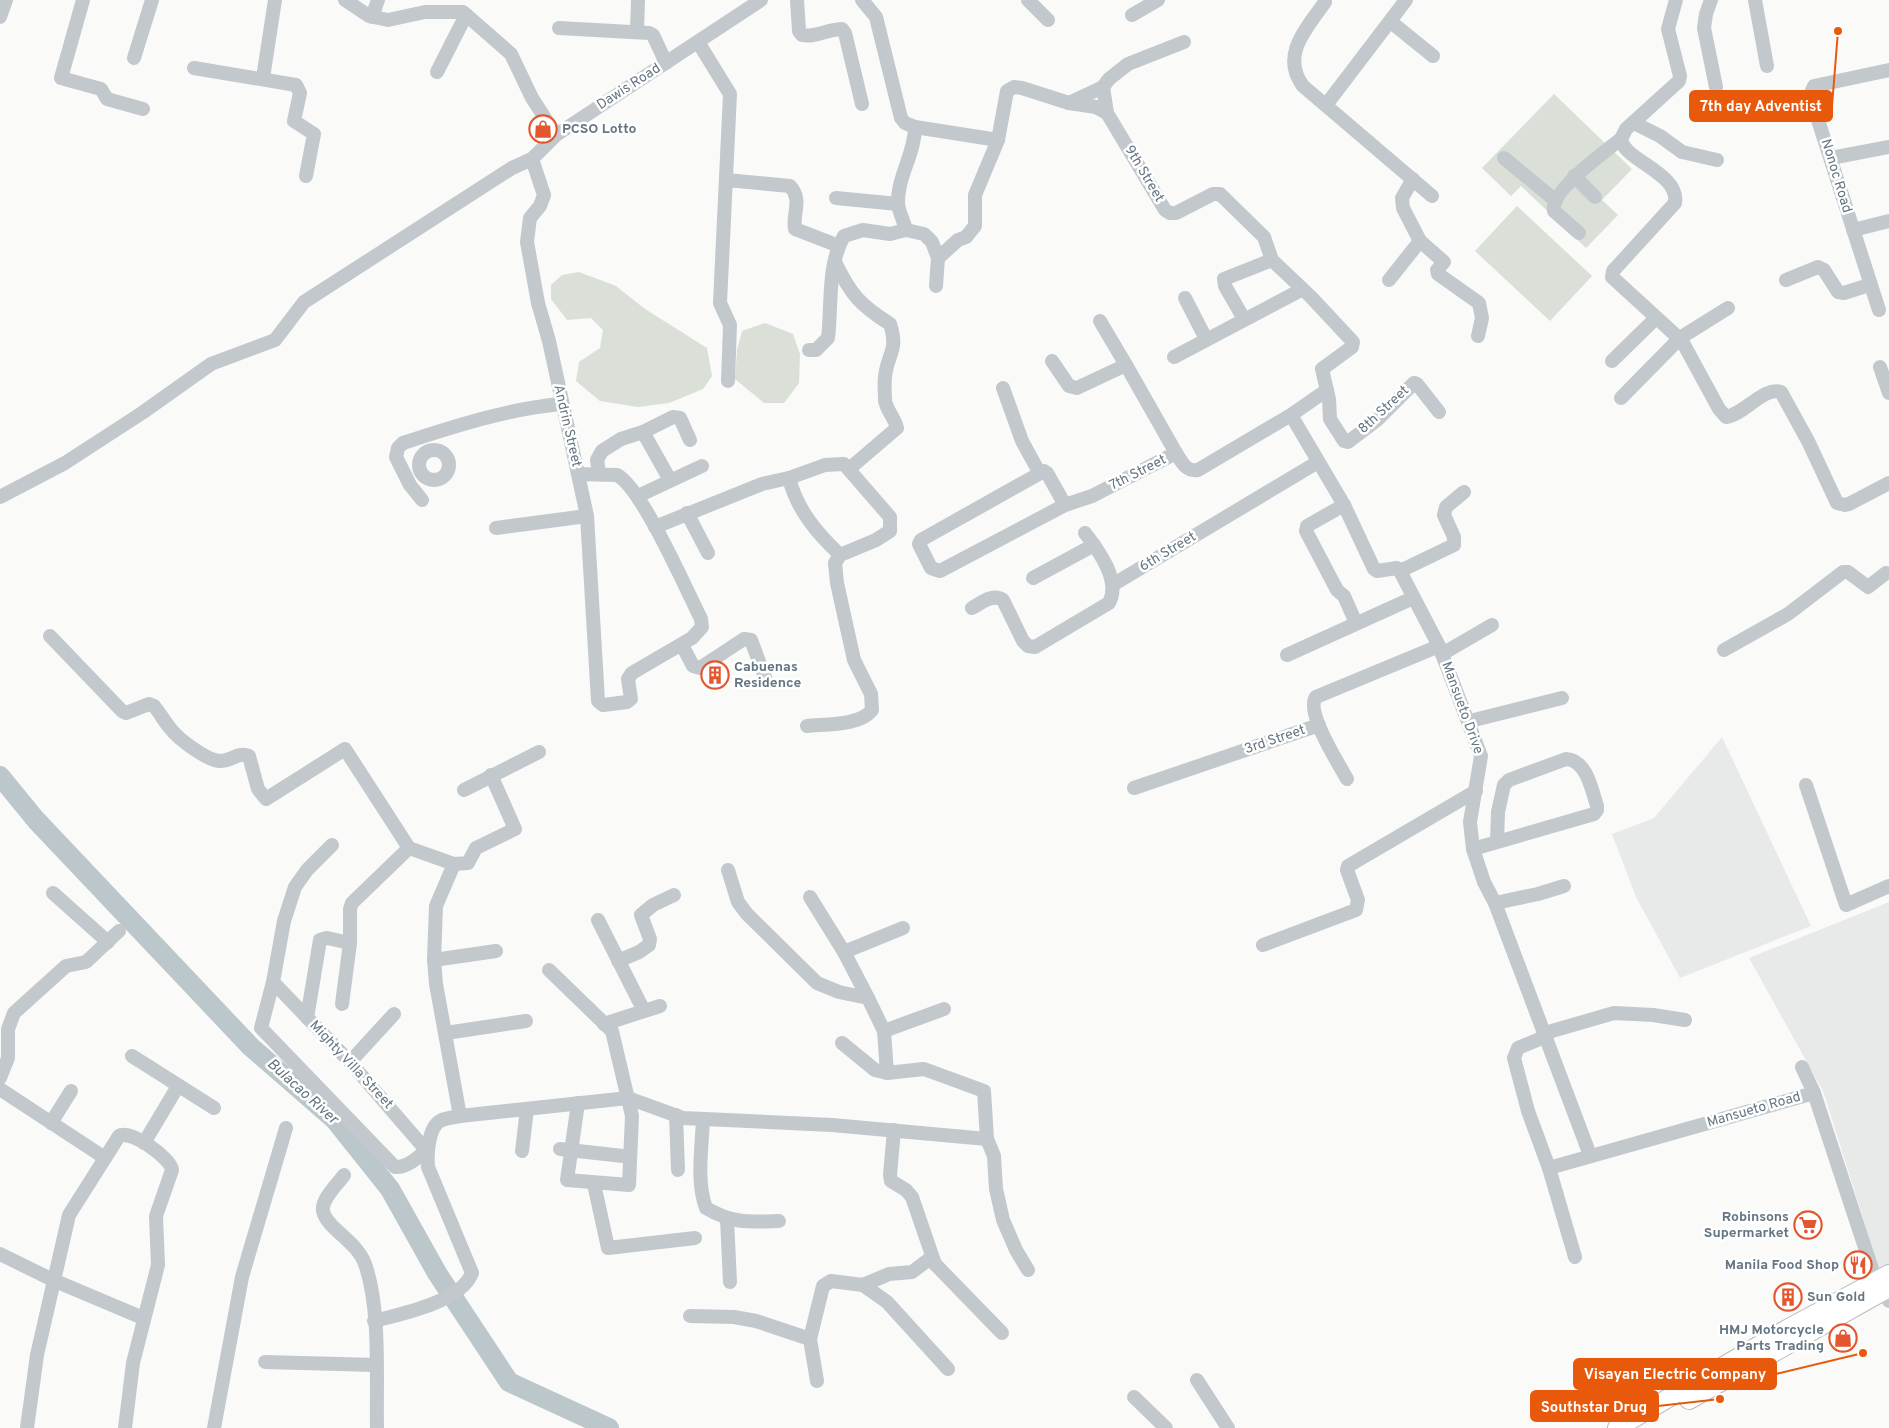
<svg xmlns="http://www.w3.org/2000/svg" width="1889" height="1428" font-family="Overpass,sans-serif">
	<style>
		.built { fill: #e8e9e9 }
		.green { fill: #dadfd7 }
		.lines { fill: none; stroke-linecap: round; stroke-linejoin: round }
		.river { stroke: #bbc7cb; stroke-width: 20 }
		.major-casing { stroke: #b5babe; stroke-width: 20 }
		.minor { stroke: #c3c8cc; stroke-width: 14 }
		.major { stroke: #fff; stroke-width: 18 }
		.labels { text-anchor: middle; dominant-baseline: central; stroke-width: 5; stroke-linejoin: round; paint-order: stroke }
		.street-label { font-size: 14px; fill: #657683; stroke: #fff }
		.poi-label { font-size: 14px; font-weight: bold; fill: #657683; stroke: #fff; text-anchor: start }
		.water-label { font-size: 15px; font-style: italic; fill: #60757c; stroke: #fff }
		.leader { fill: none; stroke: #e8590c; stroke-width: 2 }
		.callout-dot { fill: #e8590c; stroke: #fff; stroke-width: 2 }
		.callout { fill: #e8590c; stroke: #e8590c; stroke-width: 2 }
		.callout-label { font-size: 15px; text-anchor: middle; font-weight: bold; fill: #fff }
	</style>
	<rect width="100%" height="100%" fill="#fafaf8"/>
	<g class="built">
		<path d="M1722,737l89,189 -131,52 -44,-81 -24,-63 42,-16z"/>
		<path d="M1889,902v369l-8,4 -58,-184 -74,-133z"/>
	</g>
	<g class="green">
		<path d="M1554,94l78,75 -30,31 16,15 -32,33 -65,-62 -10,10 -29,-28z"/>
		<path d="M1517,206l75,70 -42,45 -75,-70z"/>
		<path d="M579,272l37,14 29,23 62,39 5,28 -9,13 -34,14 -31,4 -38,-6 -24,-20 3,-19 21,-14 3,-18 -12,-12 -24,2 -16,-21v-14l11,-10z"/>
		<path d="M765,323l28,11 7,20 -1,29 -15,20h-20l-29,-24 2,-29 5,-19z"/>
	</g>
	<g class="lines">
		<path class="river" d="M0,776l36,44 215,227 84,73 55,69 47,84 72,109 100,46"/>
		<g class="major-casing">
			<g id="major">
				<path d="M1689,1400l200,-112"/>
				<path d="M1617,1428l170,-99 102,-55"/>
			</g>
		</g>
		<g class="minor">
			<path d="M83,0l-22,78 40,11 6,10 36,10"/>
			<path d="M345,0l24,16 19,4 37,-8h38l48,42 21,44 24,37"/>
			<path d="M797,0l2,31 3,4c13,3 26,-6 40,-6l3,4 17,71"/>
			<path d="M862,0l14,17 25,101 4,5 10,4 83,13"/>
			<path d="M1028,0l20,20"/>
			<path d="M1676,0l-8,29 12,47 -1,5 -53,48 -5,10c2,21 59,34 54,64l-62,68 -1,6 70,64 37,68 7,8c19,-3 38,-31 55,-25l27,49 29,62 8,2 4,-1 40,-21"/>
			<path d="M1711,0l-5,14 -2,14 12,59"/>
			<path d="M1755,0l12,66"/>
			<path d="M1325,2c-18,26 -45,53 -22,84l129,110"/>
			<path d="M1132,15l26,-15"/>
			<path d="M0,17l6,-17"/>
			<path d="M372,17l6,-17"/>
			<path d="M1391,22l42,34"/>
			<path d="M559,28l90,5 4,2 13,28"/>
			<path d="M637,32l1,-32"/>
			<path d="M698,42l32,52 -10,209 10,22 -2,56"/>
			<path d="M134,58l18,-58"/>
			<path d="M194,68l102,17 4,8 -6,28 20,13 -8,42"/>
			<path d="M437,72l29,-57"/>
			<path d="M263,78l12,-78"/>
			<path d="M1103,87l4,26 58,97 5,3h6l37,-19h7l44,43 8,23 39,37 42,45 -1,5 -30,22 7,30 1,20 14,22 4,1 29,-22 37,-37 3,1 22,28"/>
			<path d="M1069,103l34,-16 6,-8 19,-15 56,-22"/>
			<path d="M1326,105l80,-105"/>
			<path d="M1634,123l26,13 22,16 35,8"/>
			<path d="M1504,158l52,43"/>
			<path d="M1831,158l58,-11"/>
			<path d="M532,159l12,36 -4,11 -10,12 -3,24 11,61 11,38 29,133 39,1c25,13 69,114 84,144l1,8 -10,11 -60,35 -4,6 3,20 -4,3 -24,3 -5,-4 -11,-185 -9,-42"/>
			<path d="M1574,176l21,21"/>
			<path d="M1413,179l-11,19 1,10 17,33 24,21 -7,8 1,4 41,29 3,15 -4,18"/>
			<path d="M726,180l64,6c13,14 2,28 5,43l44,17"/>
			<path d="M836,198l62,6"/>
			<path d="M906,230c-2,-8 -7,-18 -8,-26 -1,-27 17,-50 17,-77"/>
			<path d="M1853,230l36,-9"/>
			<path d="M1579,233l-25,-22c-5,-19 53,-61 67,-72"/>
			<path d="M938,258l20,-18 8,-3 9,-11v-31l23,-55 9,-49 7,-4 8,1 47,15 27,4 11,6"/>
			<path d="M835,262c16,33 25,43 55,62 9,27 -3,30 -5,53 -1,7 0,16 0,23 1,10 10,18 12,28l-48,41"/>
			<path d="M1389,280l31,-39"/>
			<path d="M1786,280l32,-13 6,3 14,22 6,1 25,-8"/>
			<path d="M1185,298l21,41"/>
			<path d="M1879,310l-69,-215 4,-9 75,-16"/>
			<path d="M1244,319l-19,-33 -1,-7 48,-19"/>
			<path d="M1100,321l26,44"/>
			<path d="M809,350h7l12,-12c4,-33 -1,-73 16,-102l19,-6 27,4 16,-4 18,4 8,8 6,16 -2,28"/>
			<path d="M1174,357l127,-67"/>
			<path d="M1052,361l17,25 8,2 49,-23 50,88c6,9 10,19 22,17l93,-55 36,-25"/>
			<path d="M1612,361l44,-43"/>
			<path d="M1880,367l9,26"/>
			<path d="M1003,388l19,53 17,31"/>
			<path d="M1621,398l59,-60 48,-30"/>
			<path d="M1291,415l53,90 30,64 3,2 20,-3 3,3 39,75 42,110 -11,66 3,27 11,33 11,21 95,252"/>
			<path d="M643,432l27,48"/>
			<circle cx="434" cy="465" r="15"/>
			<path d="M599,474l-2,-14 5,-9 19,-12 22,-7 30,-15 7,1 10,22"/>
			<path d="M638,496l64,-30"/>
			<path d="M0,497l65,-34 77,-50 69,-49 64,-24 29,-38 208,-134 20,-9 24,-24 205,-135"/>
			<path d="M422,500l-12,-15 -14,-28 2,-9 5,-5c52,-17 104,-34 158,-39"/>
			<path d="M1065,505l-18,-32 -3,-2 -123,69 -2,4 12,24 9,3 125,-66 27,-9 84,-43"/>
			<path d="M1344,505l-37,21 -1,5 31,59 7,6 12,27"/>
			<path d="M687,513l21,40"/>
			<path d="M655,527l107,-43 27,-6"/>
			<path d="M496,528l91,-12"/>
			<path d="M1400,571l54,-26v-8l-10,-22 2,-8 18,-15"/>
			<path d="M1033,578l61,-33"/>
			<path d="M1114,584l204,-122"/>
			<path d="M972,608c9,-5 21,-15 31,-8l20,41 5,5 7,1 74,-44c12,-22 -10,-52 -24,-70"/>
			<path d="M50,636l72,75 4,2 23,-9 5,2c6,7 10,15 16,22 8,11 35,31 49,33 11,1 20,-10 30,-5l9,33 8,10 79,-50 64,99 45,16"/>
			<path d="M682,645l11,21 7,2 44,-29 7,1 15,40"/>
			<path d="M1724,650l64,-36 55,-42h5l20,15 18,-14"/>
			<path d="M1442,654l50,-29"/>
			<path d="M1287,655l126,-57"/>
			<path d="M1470,721l92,-23"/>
			<path d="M807,726c19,-2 53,0 65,-16l-1,-16 -17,-34 -17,-77 -2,-20 5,-8 36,-15 14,-9v-14l-46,-53 -19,1 -36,13c8,32 28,55 51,77"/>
			<path d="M1347,779c-8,-15 -42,-67 -31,-82l123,-51"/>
			<path d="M1806,785l40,120 43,-19"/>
			<path d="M1134,788l185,-63"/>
			<path d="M464,790l75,-38"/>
			<path d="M1473,849l121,-35 3,-4v-4c-5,-15 -10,-46 -31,-47l-57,21 -5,5 -6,27 -1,30"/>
			<path d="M728,870l10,32 9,12 70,69 22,9 29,6 16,33 3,42"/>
			<path d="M53,893l55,49"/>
			<path d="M810,897l34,55 24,46"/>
			<path d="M1495,903l43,-9 26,-8"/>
			<path d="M598,920l45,89"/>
			<path d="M1263,945l93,-35 2,-10 -11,-30 1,-4 128,-75"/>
			<path d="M844,952l59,-24"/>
			<path d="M434,960l62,-9"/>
			<path d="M618,961l21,-9 10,-7 1,-6 -9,-24 12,-10 21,-10"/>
			<path d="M549,970l63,61 20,85 -3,69 -62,-5 11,-77"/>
			<path d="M273,982l77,80 76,88c-8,8 -20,18 -31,17l-134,-139 12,-46 11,-61 11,-34 12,-17 25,-25"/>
			<path d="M342,1004l8,-61v-34l2,-6 57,-55"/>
			<path d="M307,1018l13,-78 7,-2 23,5"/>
			<path d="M604,1024l56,-18"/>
			<path d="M884,1031l60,-22"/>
			<path d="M446,1033l80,-12"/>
			<path d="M1545,1033l69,-20 39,2 32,5"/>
			<path d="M1547,1036l-29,12 -4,10 14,53 21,57 26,89"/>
			<path d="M842,1043l33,27 12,3 37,-4 60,22 3,48 7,17 2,33 7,31 13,30 12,20"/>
			<path d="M132,1056l82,52"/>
			<path d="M350,1062l44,-48"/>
			<path d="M1802,1067l12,26 62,188 13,20"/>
			<path d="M0,1078l8,-20v-29l6,-16 52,-47 20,-4 33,-31"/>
			<path d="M0,1089l105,69"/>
			<path d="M676,1115l2,55"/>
			<path d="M460,1116l-24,-132 -2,-24 2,-54 18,-42 14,-1 8,-15 39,-19 -24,-54"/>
			<path d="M703,1119c-1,28 -7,62 3,89 27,16 44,14 73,13"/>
			<path d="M51,1123l20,-32"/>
			<path d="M894,1130l-4,45 1,6 15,9 6,7 23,67 67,69"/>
			<path d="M144,1143l34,-57"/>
			<path d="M560,1149l63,7"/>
			<path d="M522,1151l5,-42"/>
			<path d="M1549,1168l265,-75"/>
			<path d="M344,1175c-6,9 -23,24 -21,36 4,18 34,30 42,53 16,45 11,116 12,164"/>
			<path d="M594,1184l14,64 87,-10"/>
			<path d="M727,1219l3,63"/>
			<path d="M0,1254l53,26 90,38"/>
			<path d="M863,1285l24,17 61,67"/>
			<path d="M690,1316l44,1 22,4 54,18"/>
			<path d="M374,1321c27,-7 87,-19 98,-48l-44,-106c-1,-12 0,-39 12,-46 5,-3 14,-4 20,-5l168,-18 55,20 149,7 155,14"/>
			<path d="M265,1362l111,3"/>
			<path d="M1197,1380l31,48"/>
			<path d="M817,1381l-7,-42 13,-53 8,-5 32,4 26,-11 23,-2 20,-15"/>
			<path d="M1134,1397l32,31"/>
			<path d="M27,1428l10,-73 32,-140 50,-79c11,-7 52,22 53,34l-16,46 2,49 -25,98 -8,65"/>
			<path d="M214,1428l28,-151 44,-149"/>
		</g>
		<use href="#major" class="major"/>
	</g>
	<defs>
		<g id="shop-ring" transform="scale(1.4375)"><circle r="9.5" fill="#fff" stroke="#e4572e" stroke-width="1.5"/><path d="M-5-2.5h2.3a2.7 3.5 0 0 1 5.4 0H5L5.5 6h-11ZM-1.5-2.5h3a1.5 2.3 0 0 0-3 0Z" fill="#e4572e"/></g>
		<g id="building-ring" transform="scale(1.4375)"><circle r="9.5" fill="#fff" stroke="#e4572e" stroke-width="1.5"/><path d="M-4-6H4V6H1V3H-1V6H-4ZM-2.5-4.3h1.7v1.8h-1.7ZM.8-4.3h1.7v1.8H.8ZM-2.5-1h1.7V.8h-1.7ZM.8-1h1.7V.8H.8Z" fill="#e4572e"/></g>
		<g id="supermarket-ring" transform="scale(1.4375)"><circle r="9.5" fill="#fff" stroke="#e4572e" stroke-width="1.5"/><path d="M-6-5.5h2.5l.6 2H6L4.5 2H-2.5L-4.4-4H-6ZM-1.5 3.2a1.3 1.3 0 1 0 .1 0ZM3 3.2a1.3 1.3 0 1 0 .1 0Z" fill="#e4572e"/></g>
		<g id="restaurant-ring" transform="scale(1.4375)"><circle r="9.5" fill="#fff" stroke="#e4572e" stroke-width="1.5"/><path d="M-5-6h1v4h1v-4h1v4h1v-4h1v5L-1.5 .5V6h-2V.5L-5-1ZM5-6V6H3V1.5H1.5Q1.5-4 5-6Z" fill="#e4572e"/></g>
	</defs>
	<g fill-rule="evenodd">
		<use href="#shop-ring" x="543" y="129"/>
		<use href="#building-ring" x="715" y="675"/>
		<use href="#supermarket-ring" x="1808" y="1225"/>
		<use href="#restaurant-ring" x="1858" y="1265"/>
		<use href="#building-ring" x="1788" y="1297"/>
		<use href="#shop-ring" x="1843" y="1338"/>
	</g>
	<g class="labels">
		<g class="street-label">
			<text transform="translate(629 87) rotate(-33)">Dawis Road</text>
			<text transform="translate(1144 174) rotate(59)">9th Street</text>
			<text transform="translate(1836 176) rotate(73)">Nonoc Road</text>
			<text transform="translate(1384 410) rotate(-43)">8th Street</text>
			<text transform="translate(567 426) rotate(77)">Andrin Street</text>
			<text transform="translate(1138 473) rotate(-27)">7th Street</text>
			<text transform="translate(1168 552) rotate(-31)">6th Street</text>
			<text transform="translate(1462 708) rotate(70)">Mansueto Drive</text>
			<text transform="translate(1275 740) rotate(-19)">3rd Street</text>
			<text transform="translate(351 1065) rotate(47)">Mighty Villa Street</text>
			<text transform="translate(1754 1110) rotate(-16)">Mansueto Road</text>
		</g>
		<g class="poi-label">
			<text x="562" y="129">PCSO Lotto</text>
			<text x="734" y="667">Cabuenas<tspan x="734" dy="16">Residence</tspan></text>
			<text x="1789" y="1217" text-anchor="end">Robinsons<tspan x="1789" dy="16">Supermarket</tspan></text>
			<text x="1839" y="1265" text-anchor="end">Manila Food Shop</text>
			<text x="1807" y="1297">Sun Gold</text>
			<text x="1824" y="1330" text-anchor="end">HMJ Motorcycle<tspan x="1824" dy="16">Parts Trading</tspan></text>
		</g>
		<g class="water-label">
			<text transform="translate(302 1092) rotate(42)">Bulacao River</text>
		</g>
	</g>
	<path class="leader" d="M1838 31L1832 106M1863 1353L1776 1374M1720 1399L1658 1406"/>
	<g class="callout-dot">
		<circle cx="1838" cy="31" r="5"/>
		<circle cx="1863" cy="1353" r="5"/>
		<circle cx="1720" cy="1399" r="5"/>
	</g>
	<g class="callout">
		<rect x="1690" y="91" width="142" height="30" rx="5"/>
		<rect x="1574" y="1359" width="202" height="30" rx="5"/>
		<rect x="1531" y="1391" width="127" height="30" rx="5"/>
	</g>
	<g class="callout-label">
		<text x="1761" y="111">7th day Adventist</text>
		<text x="1675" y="1379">Visayan Electric Company</text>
		<text x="1594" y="1412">Southstar Drug</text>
	</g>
</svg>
